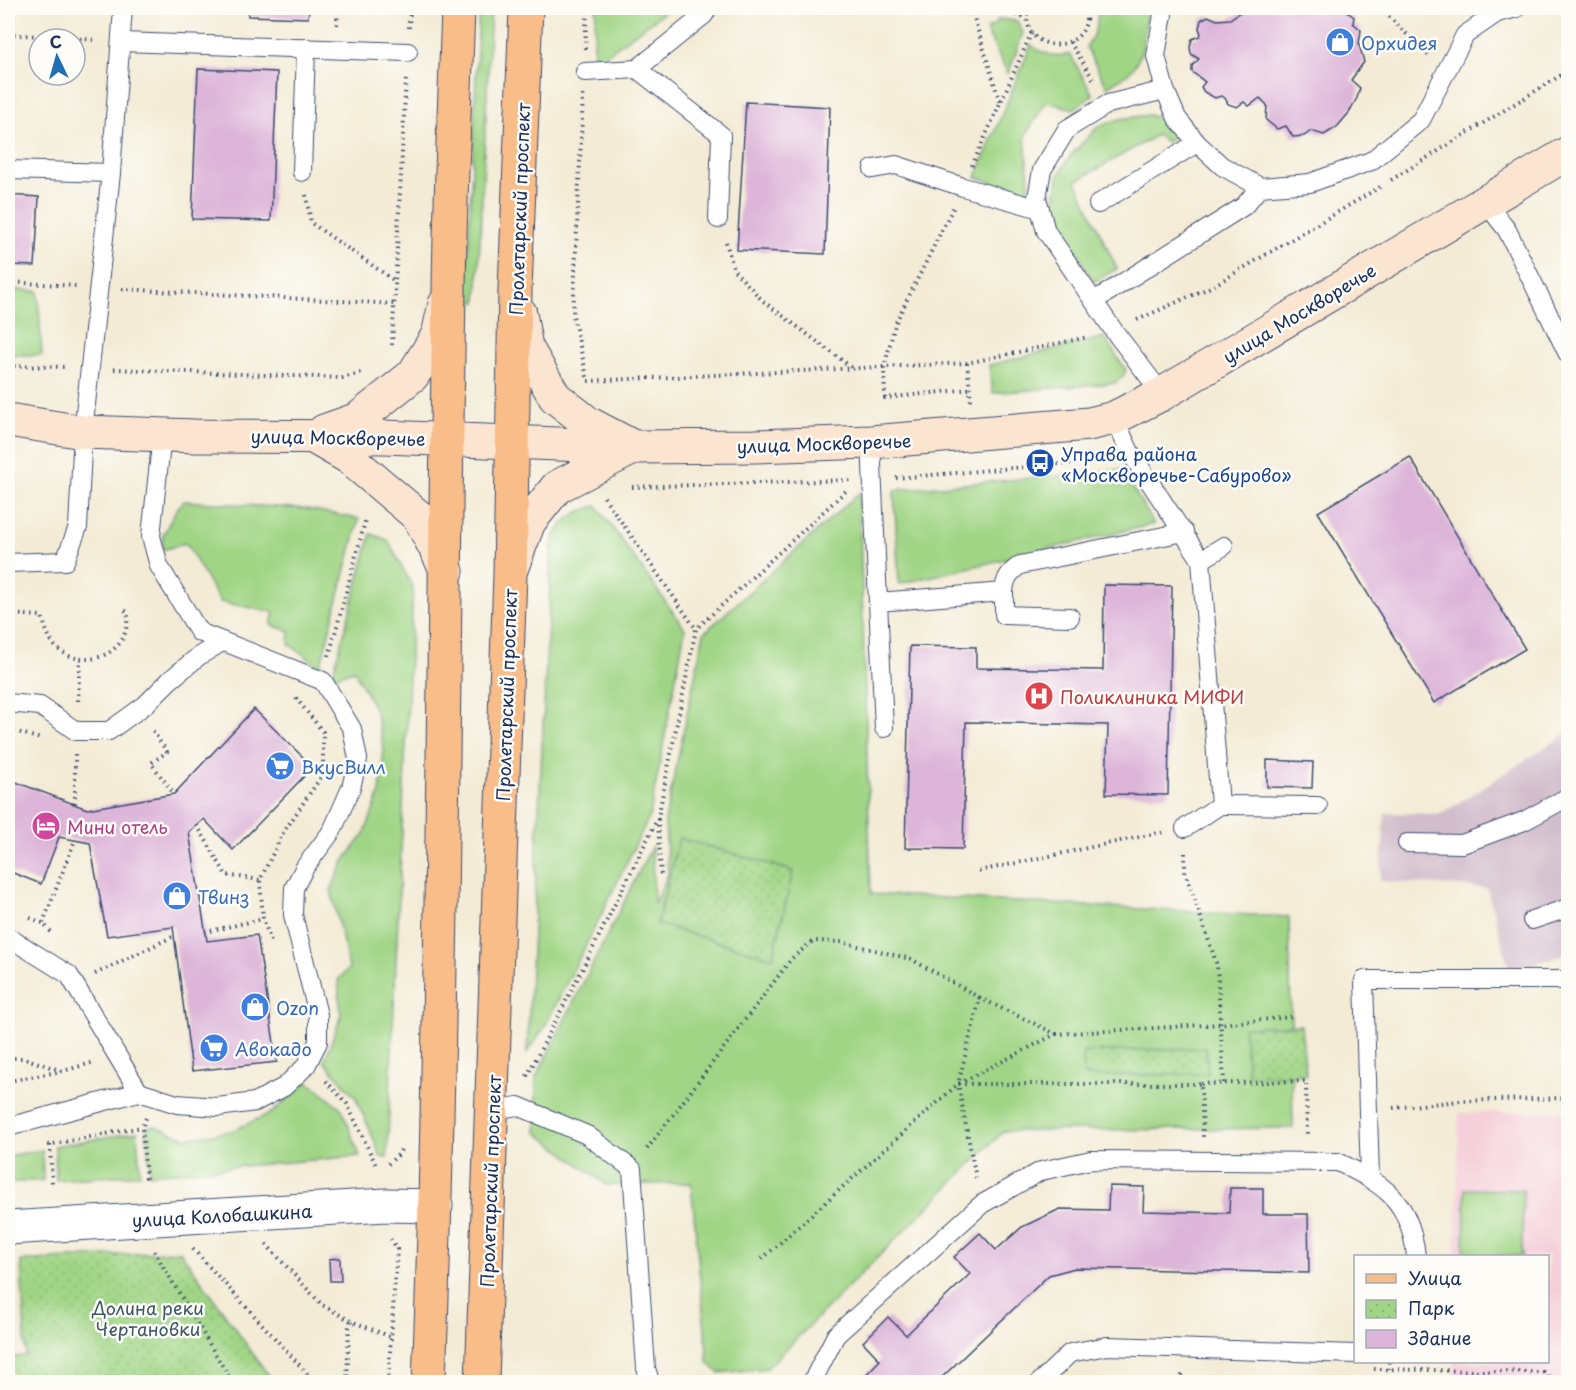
<svg xmlns="http://www.w3.org/2000/svg" width="1576" height="1390" font-family="'Playpen Sans',sans-serif">
	<style>
		.built { fill: #f5cfda }
		.industrial { fill: #d1bdcb }
		.green { fill: #a1d586; stroke: #5e8272; stroke-width: 1.5 }
		.park { fill: url(#park-dots); stroke: #5e8272; stroke-width: 1.5 }
		.building { fill: #ddb5d9 }
		.lines { fill: none; stroke-linecap: round; stroke-linejoin: round }
		.service-casing { stroke: #3b4b70; stroke-width: 20 }
		.minor-casing { stroke: #3b4b70; stroke-width: 35 }
		.secondary-casing { stroke: #3b4b70; stroke-width: 35 }
		.primary-casing { stroke: #3b4b70; stroke-width: 35 }
		.path { stroke: #3b4b70; stroke-width: 4; stroke-dasharray: 1.5 4.5; stroke-linecap: butt }
		.service { stroke: #fff; stroke-width: 18 }
		.minor { stroke: #fff; stroke-width: 33 }
		.secondary { stroke: #fce5d0; stroke-width: 33 }
		.primary { stroke: #f8bd89; stroke-width: 33 }
		.labels { text-anchor: middle; dominant-baseline: central; stroke-width: 5; stroke-linejoin: round; paint-order: stroke }
		.shop-label { font-size: 18px; fill: #366cbe; stroke: #fdfcf7; text-anchor: start }
		.street-label { font-size: 18px; fill: #1b2f5e; stroke: #fdfcf7 }
		.transit-label { font-size: 18px; fill: #164399; stroke: #fdfcf7; text-anchor: start }
		.health-label { font-size: 18px; fill: #be3a42; stroke: #fdfcf7; text-anchor: start }
		.hotel-label { font-size: 18px; fill: #b23c85; stroke: #fdfcf7; text-anchor: start }
		.park-label { font-size: 18px; fill: #3c5868; stroke: #fdfcf7 }
	</style>
	<defs>
		<pattern id="park-dots" width="8" height="8" patternUnits="userSpaceOnUse" patternTransform="scale(1.5)"><rect width="8" height="8" fill="#a1d586"/><path d="M2 2h.1M6 6h.1" fill="none" stroke="#8ab776" stroke-width="1.8" stroke-linecap="round"/></pattern>
	</defs>
	<rect width="100%" height="100%" fill="#fdfcf7"/>
	<filter id="ink" filterUnits="userSpaceOnUse"><feTurbulence type="fractalNoise" baseFrequency=".0167" numOctaves="2"/><feDisplacementMap in="SourceGraphic" scale="12" xChannelSelector="R" yChannelSelector="G"/><feConvolveMatrix kernelMatrix="1 2 1 2 8 2 1 2 1" color-interpolation-filters="sRGB"/></filter>
	<filter id="wash" filterUnits="userSpaceOnUse"><feTurbulence type="fractalNoise" baseFrequency=".008" numOctaves="4" result="noise"/><feDisplacementMap in="SourceGraphic" scale="24" xChannelSelector="R" yChannelSelector="G"/><feGaussianBlur stdDeviation="1.35" result="paint"/><feColorMatrix in="noise" values="0 0 0 0 0 0 0 0 0 0 0 0 0 0 0 0 0 1.4 0 .05"/><feComposite in="paint" operator="in"/></filter>
	<g filter="url(#wash)">
		<rect width="100%" height="100%" fill="#f3ebd5"/>
		<path class="built" d="M1568,1112v270l-114,-2v-18h94v-106h-92l3,-143z"/>
		<path class="industrial" d="M1568,733v221l-58,17 -23,-83 -107,-7 5,-68 56,1z"/>
		<g class="green">
			<path d="M479,8h12l-14,294h-11z"/>
			<path d="M596,8h74l-77,56z"/>
			<path d="M1097,8h49c-1,22 0,51 -19,66 -6,5 -14,9 -20,13l-21,-40c9,-13 13,-23 11,-39z"/>
			<path d="M999,19l18,2 6,12 -15,41 -22,-44 8,-5z"/>
			<path d="M1031,45c12,10 24,13 39,9l23,41 -19,14 -28,-7 -21,34 5,60 -54,-19z"/>
			<path d="M1149,115l20,7 8,13 -10,7 -10,-7 -81,46 41,88 -23,13 -35,-58 -4,-25 4,-25 11,-18 29,-30 21,-7z"/>
			<path d="M8,289l30,2 4,64h-34z"/>
			<path d="M1104,337l22,33 -3,6 -8,7 -122,10 -4,-28z"/>
			<path d="M1122,470l32,54 -255,60 -5,-94z"/>
			<path d="M859,493l12,401 418,23 4,211 -289,3 -237,237 -48,5 -11,-10 -17,-180 -84,2 -71,-53v-55l116,-231 2,58 14,-30 -3,-54 39,-187z"/>
			<path d="M184,501l123,8 52,10 -39,148 -31,-23 1,-13 -19,-6 3,-13 -54,-10 -34,-59 -24,7 1,-15 13,-25z"/>
			<path d="M597,506l88,123 -35,186 -47,96 -59,117 -17,25 25,-510c7,-21 24,-33 45,-37z"/>
			<path d="M371,534l17,6 25,48 -26,570 -6,-1 -25,-59 -32,-37 17,-44 -3,-37 11,-12 -18,-78 13,-29 20,-26 16,-42 4,-44 -9,-39 -21,-40 -22,7z"/>
			<path d="M307,1081l35,28 18,47 -210,18 -4,-47 9,-1 31,12 46,-7 41,-19z"/>
			<path d="M137,1132l3,42 -84,6 -1,-34z"/>
			<path d="M42,1150l1,30 -35,3v-27z"/>
			<path d="M1465,1189l58,1 -1,66h-58z"/>
		</g>
		<g class="park">
			<path d="M679,838l114,33 -20,87 -116,-34z"/>
			<path d="M1301,1025l5,50h-58l-4,-48z"/>
			<path d="M1206,1048l2,26 -124,2 -1,-24z"/>
			<path d="M180,1251l93,131h-265v-25l18,-1 -5,-95z"/>
		</g>
		<g id="blocks">
			<g class="building">
				<path d="M248,8h61l-1,10 -60,-2z"/>
				<path d="M1246,8h96l12,9 -1,6 8,7 -2,14 5,18 -13,18 9,8 -3,10 -9,16 -11,13 -13,8 -13,-4 -7,5 -11,1 -7,-11 -9,3 -11,-9 1,-15 -7,-7 -11,8 -5,-4 -7,5 -9,-3 -3,-6 -4,-2 -6,2 -11,-6 -3,-5 4,-5 -13,-10v-6l7,-7 -8,-5 -1,-7 2,-8 8,-3 1,-2 -2,-6 2,-8 7,-4 9,4 13,-1z"/>
				<path d="M198,69l79,3 -6,149 -79,-2z"/>
				<path d="M746,102l84,5 -5,147 -88,-4z"/>
				<path d="M8,195l31,2 -4,69 -27,-1z"/>
				<path d="M1410,457l115,192 -91,54 -116,-191z"/>
				<path d="M1104,585l68,1 -4,209 -62,-1 2,-69 -142,-3 -3,127 -58,-1 5,-202 66,1v21l127,2z"/>
				<path d="M254,709l59,58 -80,83 -29,-31 -15,13 18,109 50,-6 20,127 -85,9 -19,-144 -66,9 -17,-93 -31,-6 -18,47 -33,-13v-92l79,30 87,-15z"/>
				<path d="M1267,760l46,2 -1,26 -45,-1z"/>
				<path d="M1109,1186l35,1 -1,24 86,2 1,-25h33v26h45l1,59 -234,-5 -26,7 -112,107h-78l21,-22 -17,-18 25,-25 18,18 64,-61 -16,-17 26,-24 16,17 26,-23 38,-18 48,1z"/>
				<path d="M340,1258l1,23h-11l-1,-22z"/>
			</g>
		</g>
	</g>
	<g filter="url(#ink)">
		<use href="#blocks" fill-opacity="0" stroke="#3b4b70" stroke-width="1.5"/>
		<g class="lines">
			<g class="service-casing">
				<g id="service">
					<path d="M1164,8l-8,48 9,34 12,28 20,25 25,23 38,21 50,-4 61,-22 50,-41 44,-85 32,-22 20,-5"/>
					<path d="M122,42l286,10"/>
					<path d="M637,69l84,66 -3,84"/>
					<path d="M585,72l52,-3 67,-54 4,-7"/>
					<path d="M873,169l23,-4 67,22 77,22"/>
					<path d="M8,170l103,3"/>
					<path d="M302,172l4,-124"/>
					<path d="M1486,203l21,27 61,124"/>
					<path d="M1098,204l99,-61"/>
					<path d="M1094,301l150,-95 16,-19"/>
					<path d="M1162,394l-48,-63 -68,-100 -9,-33 5,-28 25,-41 41,-25 57,-14"/>
					<path d="M1114,418l16,34 71,108 19,245 -35,23"/>
					<path d="M871,442l7,160"/>
					<path d="M1201,560l23,-14"/>
					<path d="M8,563l57,-2 13,-34 5,-95 28,-259 12,-165"/>
					<path d="M1004,592v23l66,2"/>
					<path d="M8,703l32,3 36,25h33l36,-26 25,-25 29,-24 23,-14"/>
					<path d="M884,728l-6,-126 126,-10c1,-14 5,-19 16,-27l164,-33"/>
					<path d="M1220,805l98,1"/>
					<path d="M1407,843l55,1 62,-23 44,-24"/>
					<path d="M1532,920l36,-12"/>
					<path d="M8,937l61,38 70,117"/>
					<path d="M493,1110l25,-4 69,29 45,34 14,199 4,14"/>
					<path d="M8,1127l131,-35 38,12 41,3 37,-5 29,-15 22,-21 12,-24v-27l-25,-100 1,-27 11,-21 27,-36 19,-43 7,-29 -6,-30 -29,-48 -124,-49 -40,-66 -8,-30 11,-101"/>
					<path d="M1370,1178l-6,-198h204"/>
					<path d="M812,1382l24,-47 146,-131 59,-33 50,-11 247,2c47,23 72,38 78,94"/>
					<path d="M1040,1382l30,-29 37,-7 249,8"/>
				</g>
			</g>
			<g class="minor-casing">
				<path id="minor" d="M8,1228l378,-23 50,1"/>
			</g>
			<g class="secondary-casing">
				<g id="secondary">
					<path d="M520,313l6,34 29,50 33,26 40,21"/>
					<path d="M8,420l75,12 112,4 189,1 251,10 120,-1 116,-4 218,-18 25,-6 48,-24 406,-241"/>
					<path d="M324,431l34,-12 55,-44 25,-40 7,-31"/>
					<path d="M313,437l35,20 71,60 28,54"/>
					<path d="M512,567l17,-45 28,-35 74,-38"/>
				</g>
			</g>
			<g class="primary-casing">
				<g id="primary">
					<path d="M429,1382c14,-363 14,-727 20,-1091 1,-95 6,-189 9,-283"/>
					<path d="M482,1382l28,-808 5,-284 11,-282"/>
				</g>
			</g>
			<g class="path">
				<path d="M971,8l29,94"/>
				<path d="M980,8l46,9"/>
				<path d="M1028,8c-10,51 69,46 57,0"/>
				<path d="M1380,8l48,47"/>
				<path d="M733,11l23,-3"/>
				<path d="M337,25l1,-17"/>
				<path d="M409,28l1,-20"/>
				<path d="M8,34l89,6"/>
				<path d="M1070,42l25,40"/>
				<path d="M585,49l2,-41"/>
				<path d="M583,95l-10,221 15,65 379,-18 121,-26"/>
				<path d="M972,166l60,-134"/>
				<path d="M1391,180l177,-109"/>
				<path d="M306,195l5,28 84,58"/>
				<path d="M953,208l-58,116 -11,44 1,30 85,-9"/>
				<path d="M726,242l8,28 29,31 88,66"/>
				<path d="M8,282l68,4"/>
				<path d="M122,289l273,15"/>
				<path d="M1137,320l76,-34 167,-99"/>
				<path d="M392,345l14,-268"/>
				<path d="M967,363l4,38"/>
				<path d="M8,366l57,1"/>
				<path d="M114,369l228,9 19,-5"/>
				<path d="M896,478l211,-18"/>
				<path d="M632,487l218,-7"/>
				<path d="M604,497l92,132"/>
				<path d="M8,614l34,2c3,11 6,21 13,30 16,18 47,17 63,-1 8,-8 9,-20 10,-31l-5,-7"/>
				<path d="M329,656l37,-138"/>
				<path d="M78,701l2,-42"/>
				<path d="M14,731l27,8"/>
				<path d="M153,731l14,21 -16,11 23,31"/>
				<path d="M75,754v50"/>
				<path d="M658,819l3,58"/>
				<path d="M197,825l29,50 34,5"/>
				<path d="M1185,853v18l32,94 7,118"/>
				<path d="M979,871l184,-39"/>
				<path d="M30,918l13,5 10,11"/>
				<path d="M43,923l32,-83"/>
				<path d="M205,932l58,-13"/>
				<path d="M271,941l-8,-22 -3,-39 23,-47 40,-59v-42l-27,-34"/>
				<path d="M95,974l79,-38"/>
				<path d="M1056,1034l164,-10 71,-7"/>
				<path d="M8,1058h16l38,13"/>
				<path d="M527,1076l56,-108 75,-150 38,-189 152,-140"/>
				<path d="M8,1081l55,-10 32,-9"/>
				<path d="M326,1081l21,23 29,61"/>
				<path d="M1201,1084l105,-3 1,56"/>
				<path d="M1393,1108l66,-7 109,-3"/>
				<path d="M146,1118l-4,9 4,52"/>
				<path d="M48,1145l94,-18"/>
				<path d="M50,1145l2,40"/>
				<path d="M647,1149l145,-191 21,-17 29,1 69,17 69,39"/>
				<path d="M388,1164l11,-10 3,-7"/>
				<path d="M976,1178l-18,-94h243l2,53"/>
				<path d="M266,1244l56,61 29,16 40,16"/>
				<path d="M193,1249l122,133"/>
				<path d="M154,1251l78,131"/>
				<path d="M762,1259l196,-175 98,-50 -76,-36 -22,86"/>
				<path d="M1389,1362v7"/>
				<path d="M1374,1369l169,3v10"/>
				<path d="M1543,1372l13,10"/>
				<path d="M347,1382l2,-54 2,-7"/>
				<path d="M388,1382l9,-133 -6,-10"/>
				<path d="M1182,1382v-9"/>
			</g>
			<use href="#service" class="service"/>
			<use href="#minor" class="minor"/>
			<use href="#secondary" class="secondary"/>
			<use href="#primary" class="primary"/>
		</g>
	</g>
	<defs>
		<g id="shop-disc" transform="scale(1.5)"><circle r="9.5" fill="#3f7fe0" stroke="#fdfcf7"/><path d="M-5-2.5h2.3a2.7 3.5 0 0 1 5.4 0H5L5.5 6h-11ZM-1.5-2.5h3a1.5 2.3 0 0 0-3 0Z" fill="#fff"/></g>
		<g id="bus-disc" transform="scale(1.5)"><circle r="9.5" fill="#1a4fb4" stroke="#fdfcf7"/><path d="M-5-6H5V4H4V6H2V4H-2V6H-4V4H-5ZM-3.5-4V0h7V-4ZM-3.5 1.2v1.5H-2V1.2ZM2 1.2v1.5H3.5V1.2Z" fill="#fff"/></g>
		<g id="hospital-disc" transform="scale(1.5)"><circle r="9.5" fill="#e0444e" stroke="#fdfcf7"/><path d="M-5-5h3v3.5h4V-5h3V5h-3V1.5h-4V5h-3Z" fill="#fff"/></g>
		<g id="supermarket-disc" transform="scale(1.5)"><circle r="9.5" fill="#3f7fe0" stroke="#fdfcf7"/><path d="M-6-5.5h2.5l.6 2H6L4.5 2H-2.5L-4.4-4H-6ZM-1.5 3.2a1.3 1.3 0 1 0 .1 0ZM3 3.2a1.3 1.3 0 1 0 .1 0Z" fill="#fff"/></g>
		<g id="hotel-disc" transform="scale(1.5)"><circle r="9.5" fill="#d1479c" stroke="#fdfcf7"/><path d="M-6-4.5h1.5V1H6V5H4.5V3h-9V5H-6ZM-4 0a1.8 1.8 0 1 1 3.6 0ZM.5 0V-2.5h3Q6-2.5 6 0Z" fill="#fff"/></g>
	</defs>
	<g fill-rule="evenodd">
		<use href="#shop-disc" x="1340" y="42"/>
		<use href="#bus-disc" x="1040" y="463"/>
		<use href="#hospital-disc" x="1039" y="696"/>
		<use href="#supermarket-disc" x="280" y="766"/>
		<use href="#hotel-disc" x="46" y="826"/>
		<use href="#shop-disc" x="177" y="896"/>
		<use href="#shop-disc" x="255" y="1007"/>
		<use href="#supermarket-disc" x="214" y="1048"/>
	</g>
	<g class="labels">
		<g class="shop-label">
			<text x="1361" y="42">Орхидея</text>
			<text x="301" y="766">ВкусВилл</text>
			<text x="198" y="896">Твинз</text>
			<text x="276" y="1007">Ozon</text>
			<text x="235" y="1048">Авокадо</text>
		</g>
		<g class="street-label">
			<text transform="translate(519 209) rotate(-88)">Пролетарский проспект</text>
			<text transform="translate(1299 313) rotate(-31)">улица Москворечье</text>
			<text transform="translate(338 437) rotate(1)">улица Москворечье</text>
			<text transform="translate(824 443) rotate(-2)">улица Москворечье</text>
			<text transform="translate(506 695) rotate(-88)">Пролетарский проспект</text>
			<text transform="translate(490 1181) rotate(-88)">Пролетарский проспект</text>
			<text transform="translate(222 1215) rotate(-3)">улица Колобашкина</text>
		</g>
		<g class="transit-label">
			<text x="1061" y="453">Управа района<tspan x="1061" dy="21">«Москворечье-Сабурово»</tspan></text>
		</g>
		<g class="health-label">
			<text x="1060" y="696">Поликлиника МИФИ</text>
		</g>
		<g class="hotel-label">
			<text x="67" y="826">Мини отель</text>
		</g>
		<g class="park-label">
			<text x="148" y="1307">Долина реки<tspan x="148" dy="21">Чертановки</tspan></text>
		</g>
	</g>
	<rect width="1576" height="1390" fill="none" stroke="#fdfcf7" stroke-width="30"/>
	<rect x="1354" y="1255" width="195" height="108" fill="#fdfcf7" stroke="#a3aaba" stroke-width="1.5"/>
	<rect x="1366" y="1274" width="30" height="9" fill="#f8bd89" stroke="#a3aaba" stroke-width="1.5"/>
	<text x="1408" y="1285" font-size="18" fill="#1b2f5e">Улица</text>
	<rect x="1366" y="1300" width="30" height="18" fill="url(#park-dots)" stroke="#a3aaba" stroke-width="1.5"/>
	<text x="1408" y="1315" font-size="18" fill="#1b2f5e">Парк</text>
	<rect x="1366" y="1330" width="30" height="18" fill="#ddb5d9" stroke="#a3aaba" stroke-width="1.5"/>
	<text x="1408" y="1345" font-size="18" fill="#1b2f5e">Здание</text>
	<g transform="translate(57 57) rotate(355)"><circle r="28" fill="#fdfcf7" stroke="#a3aaba" stroke-width="1.5"/>
	<path d="M0-4.5L10 22L0 15L-10 22Z" fill="#1f6fb2"/>
	<text y="-9" font-size="16" font-weight="bold" text-anchor="middle" fill="#1b2f5e">С</text>
	</g>
</svg>
